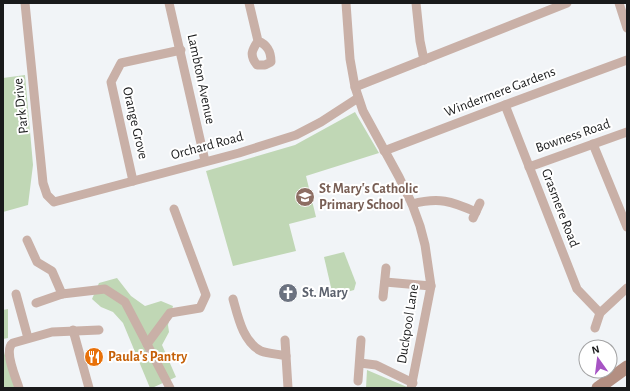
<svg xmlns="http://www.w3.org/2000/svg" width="630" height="391" font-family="'Alegreya Sans',sans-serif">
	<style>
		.green { fill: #c0d7b5 }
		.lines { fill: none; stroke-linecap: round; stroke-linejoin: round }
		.minor { stroke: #c9b0a7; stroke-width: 9 }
		.secondary { stroke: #b38f82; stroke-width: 13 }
		.labels { text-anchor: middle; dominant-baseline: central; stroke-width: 4; stroke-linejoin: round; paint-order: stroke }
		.street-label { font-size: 14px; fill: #191a1b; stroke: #fff }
		.education-label { font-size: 14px; font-weight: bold; fill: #785e54; stroke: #fff; text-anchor: start }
		.worship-label { font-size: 14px; font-weight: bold; fill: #5b616d; stroke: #fff; text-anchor: start }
		.food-label { font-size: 14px; font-weight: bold; fill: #c56008; stroke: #fff; text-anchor: start }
	</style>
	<rect width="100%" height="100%" fill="#f1f4f7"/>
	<g class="green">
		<path d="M25,75l8,90 -5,40 -25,7v-134z"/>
		<path d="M355,112l24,41 -73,23 10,41 -27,7 7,27 -63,15 -27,-95 89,-26z"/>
		<path d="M344,252l12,31 -2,7 -21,6 -9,-39z"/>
		<path d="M117,278l14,18 14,10 16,-5 12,5 -5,19 1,7 -7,13 14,32 -24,11h-2l-27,-65 -10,-11 -12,-5 -9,-8 7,-16z"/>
		<path d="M8,309v29l-5,1v-29z"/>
		<path d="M3,349l12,39h-12z"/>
		<path d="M367,370l40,17v1h-56v-1l15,1z"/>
	</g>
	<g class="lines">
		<g class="minor">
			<path d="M25,3l18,180 4,12 7,7 185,-49 57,-18 25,-13 37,-24"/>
			<path d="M169,3l36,158"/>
			<path d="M249,3l9,38c-6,9 -9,14 -1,24h8l6,-3c0,-10 -3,-17 -13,-21"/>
			<path d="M346,3l4,56 5,28 8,24 36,66 13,27 8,22 5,19 6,41 -20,102"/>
			<path d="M416,3l4,38 4,19"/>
			<path d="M619,3l8,25"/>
			<path d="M355,87l212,-84"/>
			<path d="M505,105l72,184 23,24"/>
			<path d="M593,144l34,83"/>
			<path d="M384,151l121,-46 122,-45"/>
			<path d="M529,167l98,-35"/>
			<path d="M133,181l-22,-99 10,-19 60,-13"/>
			<path d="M412,204c27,-7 39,-3 64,8"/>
			<path d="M473,218l7,-15"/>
			<path d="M27,240l10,22 15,9 10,23"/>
			<path d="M385,282l46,4"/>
			<path d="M16,294l12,44"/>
			<path d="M383,297l3,-29"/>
			<path d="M233,299c5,18 10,43 28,52 8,3 18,3 25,5"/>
			<path d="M36,303l26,-9 43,-5 20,13 45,86"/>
			<path d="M595,328l5,-15 27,-25"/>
			<path d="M73,330l16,58"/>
			<path d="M285,340l3,48"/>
			<path d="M147,344l23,-31 30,-5 6,-13 -32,-86"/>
			<path d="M360,363l16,2 37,18"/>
			<path d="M358,381l3,-41"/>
			<path d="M19,388c-3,-10 -16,-38 -6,-45l39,-11 47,-2"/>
		</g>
		<path class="secondary" d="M598,388l29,-21"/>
	</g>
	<defs>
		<g id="school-disc" transform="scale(1)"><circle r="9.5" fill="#8d6e63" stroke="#fff"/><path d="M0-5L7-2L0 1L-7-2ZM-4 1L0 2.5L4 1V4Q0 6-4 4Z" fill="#fff"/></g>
		<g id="church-disc" transform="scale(1)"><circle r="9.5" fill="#6b7280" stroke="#fff"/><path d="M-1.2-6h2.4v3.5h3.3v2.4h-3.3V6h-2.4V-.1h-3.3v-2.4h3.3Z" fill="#fff"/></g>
		<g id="restaurant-disc" transform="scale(1)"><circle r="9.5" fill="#e8710a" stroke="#fff"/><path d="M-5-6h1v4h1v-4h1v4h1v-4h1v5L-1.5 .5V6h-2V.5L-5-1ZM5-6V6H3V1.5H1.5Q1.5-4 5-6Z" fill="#fff"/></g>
	</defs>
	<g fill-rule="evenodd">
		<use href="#school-disc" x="305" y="197"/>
		<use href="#church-disc" x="288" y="293"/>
		<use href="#restaurant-disc" x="94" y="357"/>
	</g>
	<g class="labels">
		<g class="street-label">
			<text transform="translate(201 79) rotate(78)">Lambton Avenue</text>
			<text transform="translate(500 92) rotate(-21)">Windermere Gardens</text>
			<text transform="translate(21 106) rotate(-96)">Park Drive</text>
			<text transform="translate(135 123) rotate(77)">Orange Grove</text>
			<text transform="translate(573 136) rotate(-19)">Bowness Road</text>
			<text transform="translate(207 146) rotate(-15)">Orchard Road</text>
			<text transform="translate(560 208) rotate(69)">Grasmere Road</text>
			<text transform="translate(408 324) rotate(-81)">Duckpool Lane</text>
		</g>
		<g class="education-label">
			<text x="319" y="189">St Mary's Catholic<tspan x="319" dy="16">Primary School</tspan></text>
		</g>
		<g class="worship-label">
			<text x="302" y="293">St. Mary</text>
		</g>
		<g class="food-label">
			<text x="108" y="357">Paula's Pantry</text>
		</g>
	</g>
	<rect width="630" height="391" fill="none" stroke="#191a1b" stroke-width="8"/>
	<g transform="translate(598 359) rotate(346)"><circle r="19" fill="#ffffff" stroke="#a3a3a4"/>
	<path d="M0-3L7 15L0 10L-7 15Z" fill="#a754c4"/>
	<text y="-6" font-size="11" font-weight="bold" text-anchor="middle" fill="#191a1b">N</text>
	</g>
</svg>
